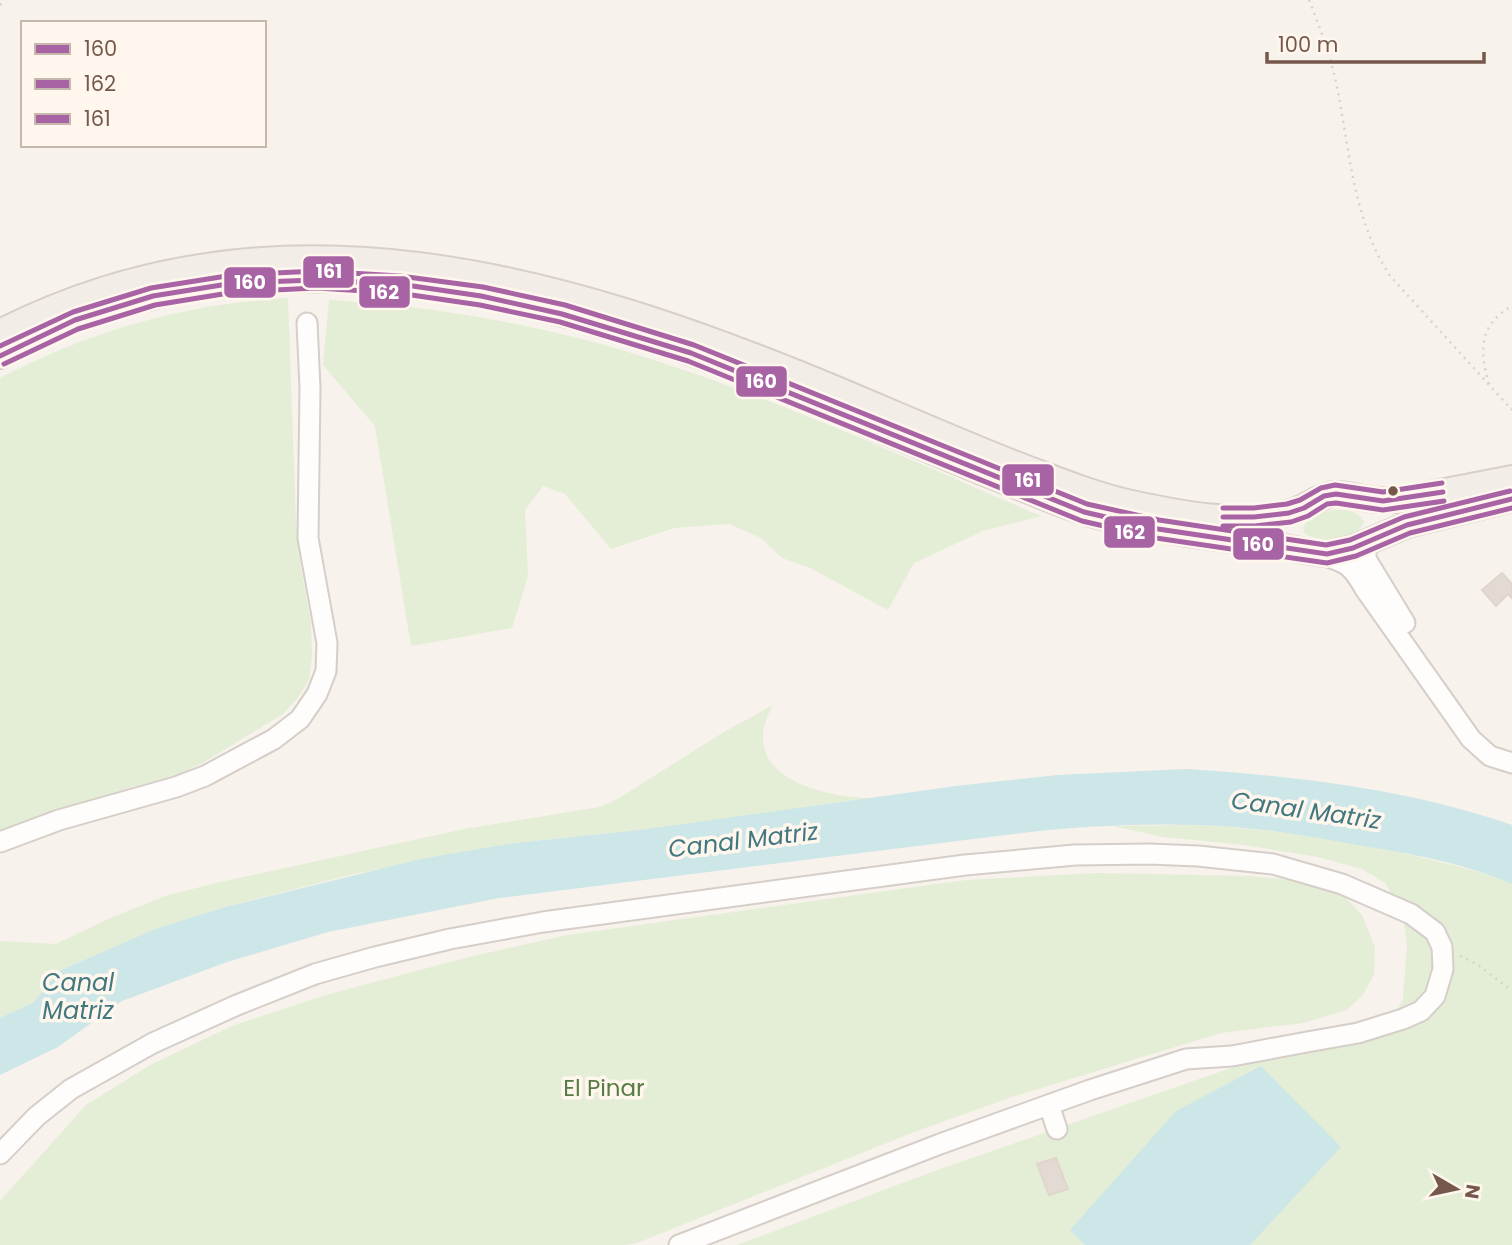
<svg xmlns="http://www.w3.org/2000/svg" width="1512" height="1245" font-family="Poppins,sans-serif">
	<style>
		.green { fill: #e4eed6 }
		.water { fill: #cde6e7 }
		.building { fill: #e3dad3; stroke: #e0d5cd; stroke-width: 2 }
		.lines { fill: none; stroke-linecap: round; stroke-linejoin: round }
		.minor-casing { stroke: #d6cec8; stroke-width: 23 }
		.major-casing { stroke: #d8cfca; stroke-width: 28 }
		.path { stroke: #dad2ce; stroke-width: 2.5; stroke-dasharray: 2 5; stroke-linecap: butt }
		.minor { stroke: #fefdfc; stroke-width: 19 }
		.major { stroke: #f2ede6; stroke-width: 24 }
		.bus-1-casing { stroke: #fff7ed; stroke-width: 10 }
		.bus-2-casing { stroke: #fff7ed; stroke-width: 10 }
		.bus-3-casing { stroke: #fff7ed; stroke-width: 10 }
		.bus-1 { stroke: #a863a4; stroke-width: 5 }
		.bus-2 { stroke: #a863a4; stroke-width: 5 }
		.bus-3 { stroke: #a863a4; stroke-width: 5 }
		.bus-dot { fill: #75584b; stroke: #fff7ed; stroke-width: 2.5 }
		.labels { text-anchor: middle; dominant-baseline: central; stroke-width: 7; stroke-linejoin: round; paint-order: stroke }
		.park-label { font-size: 23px; fill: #567b43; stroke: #fff7ed }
		.water-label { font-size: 24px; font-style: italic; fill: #427981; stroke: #fff7ed }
		.line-badge { stroke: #fff7ed; stroke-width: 2.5 }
		.badge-label { font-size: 19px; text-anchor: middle; font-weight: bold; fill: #fff }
	</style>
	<rect width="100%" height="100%" fill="#f7f2eb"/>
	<g class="green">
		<path d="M288,298l8,223 5,47 10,54 1,35 -3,23 -12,19 -14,15 -79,48 -30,15 -42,10 -132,43v-452c93,-48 184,-74 288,-80z"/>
		<path d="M329,300c108,6 225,27 328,61 131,42 258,101 384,155l-58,15 -69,32 -26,47 -78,-42 -28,-10 -21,-20 -32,-14 -55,4 -63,21 -46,-55 -22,-8 -18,24 3,66 -16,52 -101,18 -36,-220 -52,-61z"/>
		<path d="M1334,510c13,-1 22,0 30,11 -7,22 -42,22 -59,13l-2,-6c5,-13 19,-16 31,-18z"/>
		<path d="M773,705c-40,70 48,93 100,93l-234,32 -124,13 -161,31 -129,33 -70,22 -96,42 -25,31 -34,16v-77l56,3 52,-25 57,-23 51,-13 248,-54 136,-22 16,-7 108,-68z"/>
		<path d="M1194,825c83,4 166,16 246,37 24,6 49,12 72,22v361h-775l192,-72 322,-112 137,-32 15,-30 4,-54 -4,-33 -18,-29 -23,-14 -44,-12 -74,-12 -81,-8 -50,-11z"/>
		<path d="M1097,873l153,3 50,5 43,14 19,20 13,32 -1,28 -12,21 -15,14 -44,13 -82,10 -212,65 -95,34 -277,111 -12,2h-625v-44l86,-96 66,-41 80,-38 94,-31 139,-37 102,-23 399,-55z"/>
	</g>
	<g class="water">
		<path d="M1186,769c110,7 222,20 326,56v59c-46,-20 -99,-30 -149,-38 -44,-8 -87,-16 -131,-19 -68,-5 -135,-2 -202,5l-531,66 -171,34 -101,30 -105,39 -64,46 -58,28v-57l34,-16 25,-31 96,-42 70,-22 196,-48 94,-16 124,-13 317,-44 102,-11z"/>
		<path d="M1261,1066l80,81 -91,98h-165l-15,-15 106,-119z"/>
	</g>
	<g class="building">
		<path d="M1502,573l10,11v14l-4,-4 -12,12 -14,-16z"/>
		<path d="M1056,1158l12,31 -19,6 -12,-31z"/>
	</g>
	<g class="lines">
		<g class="minor-casing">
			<g id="minor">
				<path d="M1366,542v17l39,64"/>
				<path d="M1322,555c26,8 30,11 43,34l106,150 19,17 22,7"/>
				<path d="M0,842l59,-22 117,-33 29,-11 69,-37 26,-20 17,-25 9,-23 1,-28 -19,-105 2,-150 -3,-65"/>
				<path d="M1049,1105l8,24"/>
				<path d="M0,1154l37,-38 34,-27 82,-46 84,-38 78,-31 60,-17 75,-18 93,-17 422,-57 110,-10 74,-1 49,2 75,8 69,20 69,30 24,18 7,15 1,22 -8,27 -14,15 -18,8 -45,14 -51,9 -75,14 -46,3 -96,31 -150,54 -261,101"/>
			</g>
		</g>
		<g class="major-casing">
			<g id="major">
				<path d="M0,332c277,-141 564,-56 834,56 60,25 121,52 182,76 37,14 73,29 111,38 51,11 108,23 160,11 17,-3 30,-17 47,-19 12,-1 24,4 36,5 10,2 19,1 29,1l113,-22"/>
				<path d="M0,356c195,-112 435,-85 641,-20 67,21 131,49 195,75 60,25 120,51 180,75 26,10 51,22 78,29 56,15 114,22 171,29 21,2 41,9 62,10l26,-6 54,-23 105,-26"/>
			</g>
		</g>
		<g class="path">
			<path d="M1309,0c12,30 23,60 29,92 12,62 16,131 53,185l121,133"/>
			<path d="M0,5l5,-5"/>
			<path d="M1489,384c-10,-35 -10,-59 23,-78"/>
			<path d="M1460,956l17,8 35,27"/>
		</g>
		<use href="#minor" class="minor"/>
		<use href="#major" class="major"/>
		<g class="bus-1-casing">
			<g id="bus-1">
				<path d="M0,356l75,-36 78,-24 81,-13 82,-3 83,4 82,12 81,18 129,39 393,159 74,17 169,25 26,-6 54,-23 105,-26"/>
				<path d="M1223,517h31l35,-4 15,-5 20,-12 12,-2 47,7 60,-9"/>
			</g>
		</g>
		<g class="bus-2-casing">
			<g id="bus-2">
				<path d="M4,364l74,-35 77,-24 80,-13 81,-4 82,5 82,12 80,17 128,39 394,160 74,17 171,25 29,-7 54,-23 102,-25"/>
				<path d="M1223,526h32l36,-4 17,-6 19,-12 9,-1 47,7 61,-9"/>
			</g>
		</g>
		<g class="bus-3-casing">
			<g id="bus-3">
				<path d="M0,346l73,-34 78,-24 82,-13 84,-4 83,5 83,11 82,18 129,40 393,159 72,16 167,25 24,-5 54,-23 106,-26"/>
				<path d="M1223,508h31l33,-4 13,-4 21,-12 14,-3 48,7 59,-9"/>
			</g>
		</g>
		<use href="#bus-1" class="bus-1"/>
		<use href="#bus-2" class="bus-2"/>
		<use href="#bus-3" class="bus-3"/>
	</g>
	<circle class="bus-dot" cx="1393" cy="491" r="6"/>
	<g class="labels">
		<g class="park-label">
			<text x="604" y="1088">El Pinar</text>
		</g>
		<g class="water-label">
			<text transform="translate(1306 810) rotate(8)">Canal Matriz</text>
			<text transform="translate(743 840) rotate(-7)">Canal Matriz</text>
			<text x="78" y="982">Canal<tspan x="78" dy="28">Matriz</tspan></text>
		</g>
	</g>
	<g class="line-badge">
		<rect x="302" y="255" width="53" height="34" rx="7" fill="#a863a4"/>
		<rect x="223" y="266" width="54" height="33" rx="7" fill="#a863a4"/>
		<rect x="358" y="275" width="53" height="34" rx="7" fill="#a863a4"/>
		<rect x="735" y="365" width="53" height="33" rx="7" fill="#a863a4"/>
		<rect x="1001" y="463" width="54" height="34" rx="7" fill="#a863a4"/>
		<rect x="1103" y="515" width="53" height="34" rx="7" fill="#a863a4"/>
		<rect x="1232" y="527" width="53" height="34" rx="7" fill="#a863a4"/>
	</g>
	<g class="badge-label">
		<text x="329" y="278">161</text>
		<text x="250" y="289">160</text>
		<text x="384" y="299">162</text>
		<text x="761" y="388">160</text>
		<text x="1028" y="487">161</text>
		<text x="1130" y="539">162</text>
		<text x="1258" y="551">160</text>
	</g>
	<rect x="21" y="21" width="245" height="126" fill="#fff7ed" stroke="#c8b7ac" stroke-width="2"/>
	<rect x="35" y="44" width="35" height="10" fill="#a863a4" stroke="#c8b7ac" stroke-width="2"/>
	<text x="84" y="56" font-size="21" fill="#75584b">160</text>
	<rect x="35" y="79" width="35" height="10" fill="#a863a4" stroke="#c8b7ac" stroke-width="2"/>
	<text x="84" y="91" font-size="21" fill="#75584b">162</text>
	<rect x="35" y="114" width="35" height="10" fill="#a863a4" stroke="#c8b7ac" stroke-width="2"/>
	<text x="84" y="126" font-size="21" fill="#75584b">161</text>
	<g transform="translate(1456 1189) rotate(99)" stroke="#fff7ed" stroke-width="5" paint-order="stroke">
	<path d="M0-5L12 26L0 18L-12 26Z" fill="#75584b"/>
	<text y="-10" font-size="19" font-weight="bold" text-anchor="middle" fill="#75584b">N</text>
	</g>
	<path d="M1267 52v10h217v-10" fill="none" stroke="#75584b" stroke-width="3.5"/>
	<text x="1278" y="52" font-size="21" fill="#75584b" stroke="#fff7ed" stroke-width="5" paint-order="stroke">100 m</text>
</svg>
